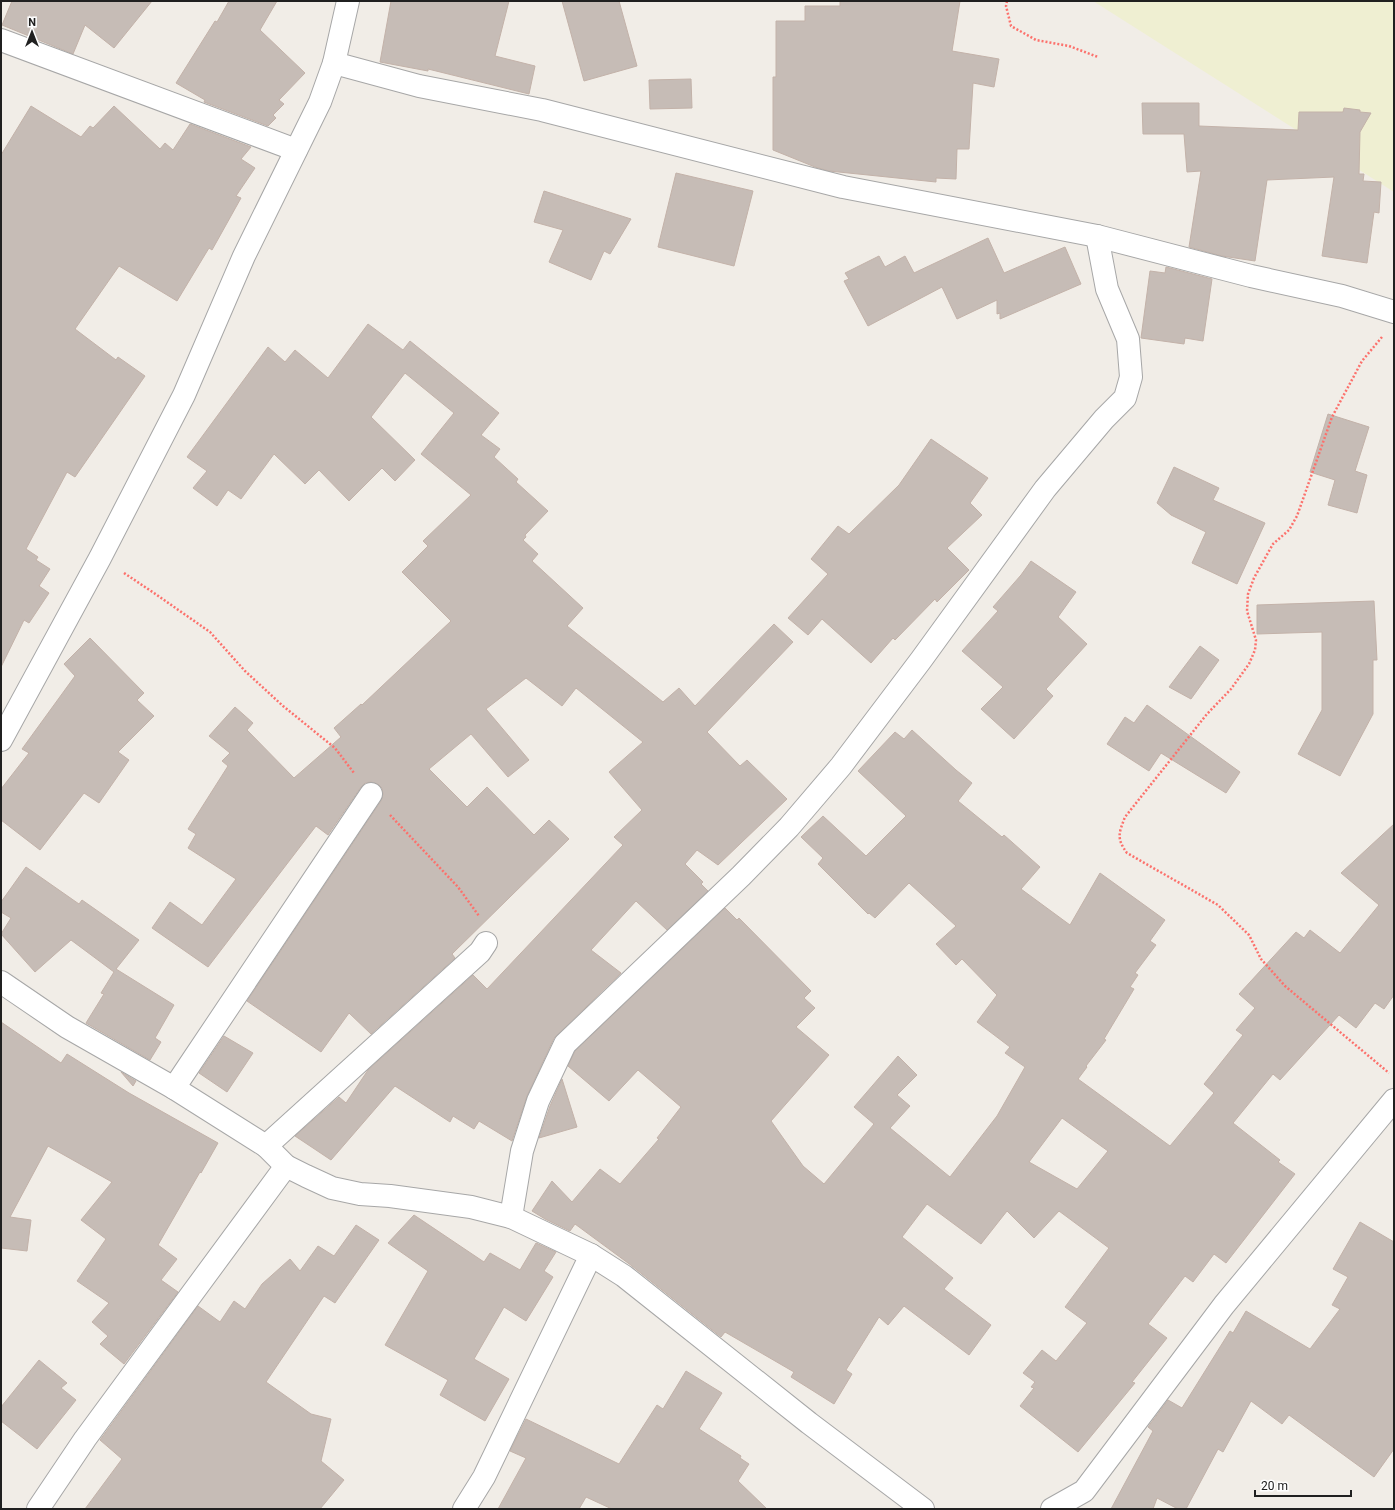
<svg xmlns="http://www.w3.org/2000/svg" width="1395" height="1510" font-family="Roboto,sans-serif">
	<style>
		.farmland { fill: #efefd2 }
		.building { fill: #c6bcb6; stroke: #c3b2a9; fill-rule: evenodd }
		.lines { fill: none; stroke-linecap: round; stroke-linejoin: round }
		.minor-casing { stroke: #a7a7a7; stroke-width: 24 }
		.path { stroke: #fc716c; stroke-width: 2.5; stroke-dasharray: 2 2; stroke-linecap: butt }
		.minor { stroke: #fff; stroke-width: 22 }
	</style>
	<rect width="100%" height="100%" fill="#f1ede7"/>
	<path class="farmland" d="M1093,1h301v191z"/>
	<g class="building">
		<path d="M12,1h140l-38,47 -29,-23 -12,29 -71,-29z"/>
		<path d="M229,1h48l-17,29 45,43 -26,27 5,4 -11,11 3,3 -8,8 -64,-24 1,-2 -29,-17 39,-62 2,1z"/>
		<path d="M391,1h118l-14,55 40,10 -6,28 -101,-25v2l-48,-9z"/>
		<path d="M562,1h57l18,65 -53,15z"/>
		<path d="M840,1h120l-8,50 47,8 -5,28 -21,-4 -4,66h-12l-1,30 -20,-1v4l-107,-11 -14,-4 -42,-17v-73h3v-56h29v-15h35z"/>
		<path d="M691,79l1,29 -42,1 -1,-29z"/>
		<path d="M1142,103h57v23l99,4 1,-18h44l1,-4 16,2v2l11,1 -11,19 -1,42h5l-1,7 18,1 -2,31 -5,-1 -7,51 -45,-7 12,-79 -67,3 -12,81 -33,-5 -33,-9 12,-76 -14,1 -3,-38h-41z"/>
		<path d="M31,106l50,31 9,-11 3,2 21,-22 46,43 5,-6 8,7 17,-26 61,23 -10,12 14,9 -19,28 5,2 -29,52 -3,-2 -32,53 -58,-35 -44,63 41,31 2,-3 27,19 -70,101 -8,-5 -41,77 12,8 -2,3 14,9 -11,17 10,7 -20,30 -5,-3 -23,47v-512z"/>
		<path d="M676,173l77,18 -19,75 -76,-19z"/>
		<path d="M544,191l87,28 -21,35 -6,-3 -13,29 -42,-18 14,-32 -29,-8z"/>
		<path d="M988,238l16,35 61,-26 16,37 -81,35v-6l-3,1v-14l-40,19 -15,-32 -74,39 -24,-45 5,-2 -4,-6 34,-17 6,11 20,-11 9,17z"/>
		<path d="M1166,267l46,12 -9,62 -18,-3 -1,6 -43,-6 9,-67 15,2z"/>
		<path d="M368,324l35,26 7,-9 89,72 -18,22 19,14 -6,8 24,22 -2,3 32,29 -23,24 1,2 -3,3 15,14 -6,7 51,47 -16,18 96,76 16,-14 16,18 79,-82 19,18 -86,90 33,34 7,-6 40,39 -69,66 -21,-15 -12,14 18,18 -2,2 7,7 -41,39 -31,-29 -45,49 30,23 -67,65 -27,58 -15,45 -33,-20 -5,8 -21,-13 -3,6 -55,-36 -64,74 -36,-24 44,-39 7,6 22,-33 105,-95 14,14 136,-144 -9,-8 28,-27 -33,-38 34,-30 -67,-54 -14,18 -36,-28 -40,31 43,51 -21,17 -37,-43 -42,35 38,38 20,-20 47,48 15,-15 20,19 -117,115 3,4 -84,76 -22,-21 -28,39 -74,-51 134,-200 2,-7 -1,-6 -4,-4 -7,-2 -6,1 -4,4 -33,48 -12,-9 -108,141 -56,-39 18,-26 32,23 34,-46 -48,-31 8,-14 -8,-5 40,-63 -6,-5 8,-8 -21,-17 26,-29 18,16 -6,7 47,48 47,-41 -7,-9 27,-24 1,1 89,-84 -49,-49 26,-26 -5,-5 48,-46 -50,-41 33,-41 -49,-40 -34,44 44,43 -20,21 -13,-13 -33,33 -30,-31 -14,14 -31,-30 -33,45 -13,-9 -11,16 -24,-18 14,-17 -20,-14 81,-110 17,15 10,-12 33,28z"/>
		<path d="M1328,414l41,13 -14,44 12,4 -10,38 -29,-8 7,-25 -25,-8z"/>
		<path d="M931,439l57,39 -18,25 12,12 -35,33 22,22 -32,32 -2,-3 -40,41 -2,-2 -22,25 -49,-44 -14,16 -20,-17 40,-44 -17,-15 27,-33 11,8 50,-49z"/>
		<path d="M1174,467l45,21 -6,12 52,23 -28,61 -45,-21 14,-31 -35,-17 -14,-12z"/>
		<path d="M1031,561l45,31 -18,25 29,27 -41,45 7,7 -39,43 -33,-30 22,-22 -41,-36 36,-40 -5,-4 28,-32z"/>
		<path d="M1374,601l3,59h-4v54l-33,62 -42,-22 24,-44v-78l-65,2v-29z"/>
		<path d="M90,638l54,55 -7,7 17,16 -36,36 11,8 -30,43 -15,-10 -44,57 -39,-30v-31l28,-36 -7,-4 53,-73 -11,-12z"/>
		<path d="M1200,646l19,14 -28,39 -22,-12z"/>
		<path d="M1147,705l93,67 -14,21 -65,-40 -12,18 -42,-27 18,-27 9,6z"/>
		<path d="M912,730l44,40 16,13 -14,18 44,36 2,-2 36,32 -19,22 49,36 30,-52 65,47 -15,21 6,4 -21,28 3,2 -8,12 4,2 -30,50 2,1 -20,26 1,1 -9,12 92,67 44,-53 -10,-9 39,-49 -7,-5 19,-22 -16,-14 57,-62 8,6 6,-8 30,23 39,-48 -38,-32 53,-49v171l-10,14 -9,-6 -19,25 -17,-13 -59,65 -7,-6 -40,49 47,37 -2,2 17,12 -69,89 -12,-9 -21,28 -8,-6 -37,48 19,14 -35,44 3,1 -57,69 -58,-46 14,-18 -3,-1 4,-5 -12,-9 19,-23 14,11 31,-38 -22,-16 44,-59 -50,-37 -25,27 -27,-27 -26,33 -54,-40 -25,33 51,41 -9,11 47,36 -22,30 -65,-49 -16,19 -9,-8 -33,53 6,4 -18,30 -43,-27 3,-5 -69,-40 -4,5 -89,-71 -57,-42 -5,7 -25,-12 -13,-8 20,-30 20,21 28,-33 20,15 39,-45 -2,-1 24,-31 -43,-37 -29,31 -41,-35 7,-15 150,-143 12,12 2,-2 72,73 -7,7 11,10 -19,19 33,28 -58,66 32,45 21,18 50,-60 -20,-17 44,-51 19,19 -20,20 13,11 -20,22 60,49 47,-61 28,-49 -20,-14 5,-6 -33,-25 20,-27 -35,-36 -6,6 -20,-21 20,-18 -47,-43 -34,35 -6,-5 -1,1 -50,-50 5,-6 -22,-21 22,-21 43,40 40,-40 -48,-45 37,-39 9,7zM1062,1118l46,33 -31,38 -48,-27z"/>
		<path d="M26,867l53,37 3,-4 57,40 -23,29 58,36 -19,33 6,4 -11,18 -64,-37 18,-29 -3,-1 13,-21 -43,-32 -36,32 -34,-38 10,-16 -10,-6v-10z"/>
		<path d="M1,1022l60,41 6,-9 62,39 89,50 -17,30 -1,-1 -42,73 19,14 -16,21 17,12 -54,72 -24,-20 8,-8 -16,-14 17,-19 -32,-22 29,-42 -25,-19 31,-38 -64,-36 -38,71 21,3 -4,31 -26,-3z"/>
		<path d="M224,1036l29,17 -26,39 -28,-19z"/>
		<path d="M121,1072l15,9 -3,5z"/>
		<path d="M562,1079l15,48 -38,11 11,-32z"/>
		<path d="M414,1215l70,47 6,-9 30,17 16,-27 20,9 -12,19 9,6 -27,44 -22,-14 -30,52 35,20 -24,42 -45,-26 8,-15 -63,-35 43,-74 -40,-28z"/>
		<path d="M1360,1222l34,20v207l-20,28 -85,-62 -7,9 -31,-23 -28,51 -5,-3 -32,60h-8l-21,-11 -4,11h-42l42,-78 -5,-4 20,-27 14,8 48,-77 3,2 13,-22 64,38 30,-40 -8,-4 16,-28 -15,-8z"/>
		<path d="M356,1225l23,15 -44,63 -11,-7 -58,86 45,32 20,5 -10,42 23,19 -24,29h-235l37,-50 -22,-19 98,-134 22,16 14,-21 11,8 17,-25 28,-25 10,12 18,-25 16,10z"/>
		<path d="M39,1360l28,23 -6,5 15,12 -39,49 -36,-28v-14z"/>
		<path d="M686,1371l36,22 -23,36 42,27 -1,2 9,6 -11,17 29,28h-155l-26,-12 -7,12h-81l28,-51 -16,-7 16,-32 93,45 38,-59 6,4z"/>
	</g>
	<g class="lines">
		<g class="minor-casing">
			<g id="minor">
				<path d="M1,40l295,110"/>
				<path d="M334,63l85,23 123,24 301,77 254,49 154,40 91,20 52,16"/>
				<path d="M1,740l99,-182 84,-163 60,-139 76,-154 14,-39 14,-62"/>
				<path d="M1,982l66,45 107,61 92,58 20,20 20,10 26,12 28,6 30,2 81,11 40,10 80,38 33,21 185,147 114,86"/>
				<path d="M174,1088l197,-294"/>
				<path d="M266,1146l214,-194 6,-9"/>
				<path d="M511,1217l11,-66 16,-50 27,-57 176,-168 48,-49 52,-61 80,-106 124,-171 59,-70 21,-21 6,-21 -3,-38 -21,-50 -10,-53"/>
				<path d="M38,1509l47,-70 201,-273"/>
				<path d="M464,1509l20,-32 107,-222"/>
				<path d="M1052,1509l32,-18 140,-186 170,-205"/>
			</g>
		</g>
		<g class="path">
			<path d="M1007,1l-1,5 5,20 25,14 33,6 29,11"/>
			<path d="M1382,337l-20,24 -30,56 -35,99 -8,14 -16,14 -19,34 -6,16 -1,17 9,29 -1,10 -6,14 -18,25 -24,25 -82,103c-6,16 -9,21 2,36l91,52 31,30 12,24 24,27 104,87"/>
			<path d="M124,573l30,20 56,39 35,39 38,35 52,42 19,25"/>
			<path d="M390,815l68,72 21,29"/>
		</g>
		<use href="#minor" class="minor"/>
	</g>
	<rect width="1395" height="1510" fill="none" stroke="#202020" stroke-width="4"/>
	<g transform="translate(32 32)" stroke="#ffffff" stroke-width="3" paint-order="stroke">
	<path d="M0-3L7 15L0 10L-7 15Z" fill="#202020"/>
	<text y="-6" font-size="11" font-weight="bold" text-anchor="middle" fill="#202020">N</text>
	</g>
	<path d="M1255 1490v6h96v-6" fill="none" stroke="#202020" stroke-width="2"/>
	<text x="1261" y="1490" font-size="12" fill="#202020" stroke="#ffffff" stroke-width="3" paint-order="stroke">20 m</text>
</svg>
